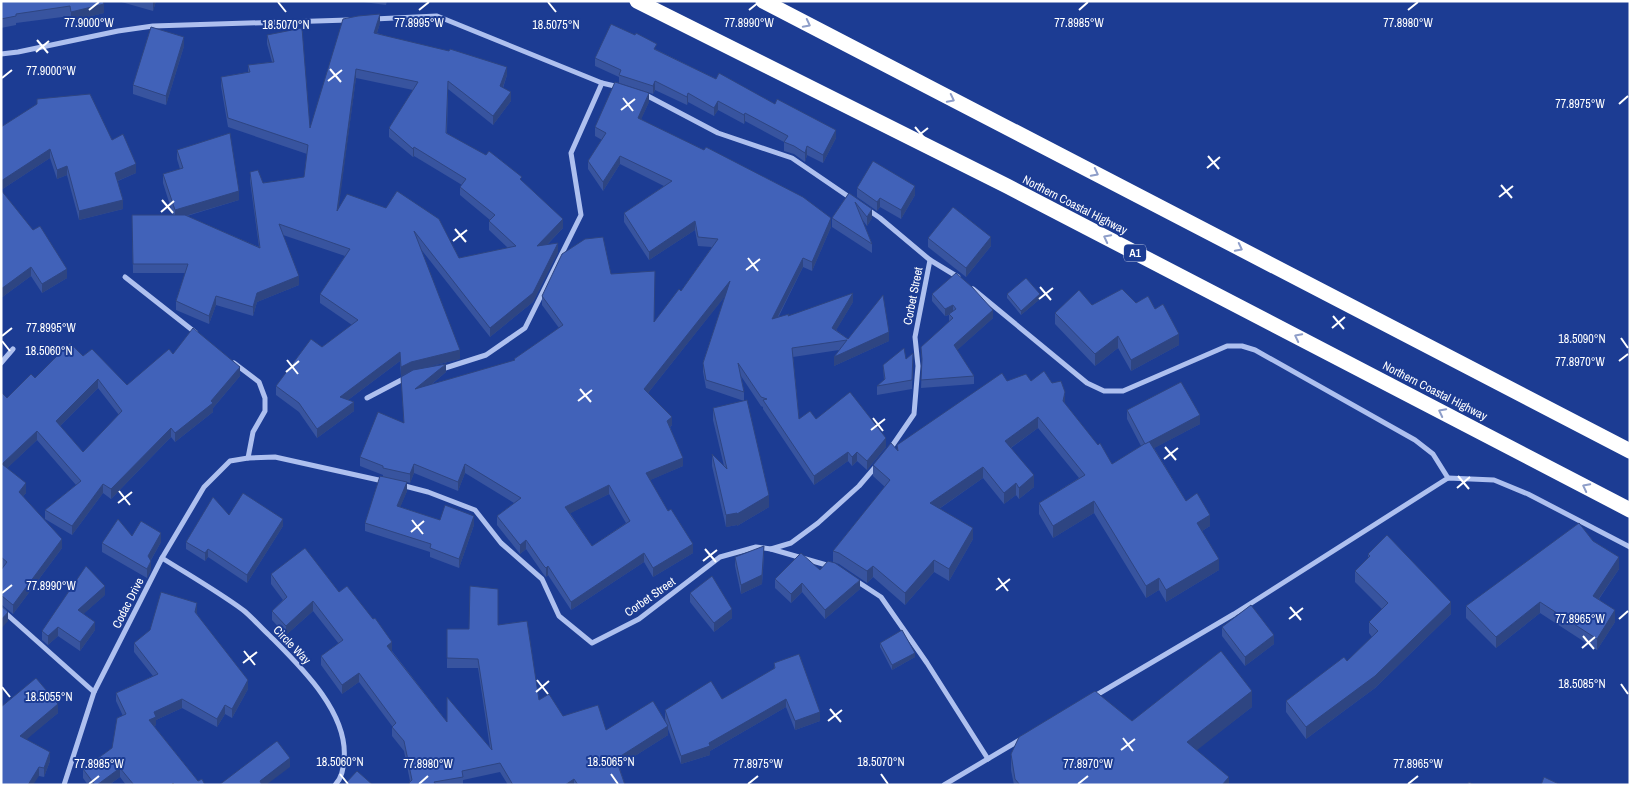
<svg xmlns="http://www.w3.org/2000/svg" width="1631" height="786" font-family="'Archivo Narrow',sans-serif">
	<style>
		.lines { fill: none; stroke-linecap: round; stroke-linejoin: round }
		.street { stroke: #aec0ef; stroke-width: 5 }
		.highway { stroke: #fff; stroke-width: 15 }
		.wall { fill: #38549f; fill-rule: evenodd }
		.shaded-wall { fill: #2e4582 }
		.building { fill: #4162b9; stroke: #2e4582; fill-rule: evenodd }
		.oneway { stroke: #8e9ec9 }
		.ticks { fill: none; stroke: #fff; stroke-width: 2 }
		.labels { text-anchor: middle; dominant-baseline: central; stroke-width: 4; stroke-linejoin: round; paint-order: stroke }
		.shield { fill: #1c3c93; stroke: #bbc4df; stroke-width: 1 }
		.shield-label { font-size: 11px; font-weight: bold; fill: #fff }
		.street-label { font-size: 12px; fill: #fff; stroke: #1c3c93 }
		.ticks-label { font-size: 12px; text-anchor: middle; fill: #fff; stroke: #1c3c93; stroke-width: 4; stroke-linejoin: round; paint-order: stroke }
	</style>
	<rect width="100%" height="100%" fill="#1c3c93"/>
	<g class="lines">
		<g class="street">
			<path d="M374,19l63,-3 165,67 17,4"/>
			<path d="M1,54l17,-2 100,-21 35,-5 195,-6"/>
			<path d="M644,94l74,39 74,25 60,41"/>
			<path d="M867,209l13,9 50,42 28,17"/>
			<path d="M125,277l71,56"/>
			<path d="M973,289l114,94 17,8h19l104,-45h15l13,4 160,90 18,14 15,24"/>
			<path d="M1,363l12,-14"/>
			<path d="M234,363l25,19 6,16v13l-12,21 -5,26"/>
			<path d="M442,369l44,-14 39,-27 56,-113 -10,-62 31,-70"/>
			<path d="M367,398l40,-21"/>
			<path d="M890,449l24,-35 4,-48 -3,-29 15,-77"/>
			<path d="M401,485l27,7 47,18 26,33 41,36 17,37 33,27 47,-24 81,-62 36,-10 15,2 20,-6 27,-20 41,-37 18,-21"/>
			<path d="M771,549l59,17"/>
			<path d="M162,558c27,17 55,33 81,52 9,7 18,18 27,26 31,31 79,77 74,124 -1,9 -2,18 -9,25"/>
			<path d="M855,580l26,17 46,66 61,96"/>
			<path d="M1,609l93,83"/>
			<path d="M1093,697l141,-83 214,-136 46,2 34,14 102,53"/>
			<path d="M64,785l30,-93 68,-134 42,-71 26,-26 18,-3 27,-1 108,24"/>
			<path d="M944,785l79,-47"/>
		</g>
		<g class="highway">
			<path d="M637,1l370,185 623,324"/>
			<path d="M763,1l867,450"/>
		</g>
	</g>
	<g class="wall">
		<path d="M1,1h102l1,12 -33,8 -1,-5 -54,7v2l-15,3z"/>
		<path d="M118,1h38l-3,10z"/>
		<path d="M356,1h31l-1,4z"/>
		<path d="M380,23l-3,10 130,42 -4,13 8,13 -18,24 -45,-36 -1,44 75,48 41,47 -16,17 11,7 -25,50 -43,35 -70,-89 40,111 -49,12 -10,5 -1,-15 -52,39 6,11 -37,27 -18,-26 -23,-17v-9l46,-39 30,-22 -32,-22v-9l25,-38 -62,-21 16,50 -42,17 -4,14 -37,-11 -7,19 -33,-14v-9l9,-28h-52l-1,-58h41l-10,-32v-9l17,-5 -3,-10v-9l62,50 -52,16 72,31 -9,-66v-9l13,11 41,-6 3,-23 -79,-27 -7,-41v-9l27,-5v-7l24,-3 -5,-18v-9l43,93zM356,78l57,12 -24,38v9l24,20 1,-1 48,29 -2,2v8l30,25 -1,1v9l19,18 -49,10 -73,-50 -48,1z"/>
		<path d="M635,35l22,15 179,88 -13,25 -16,-8 -2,7 -11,-8 -10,-3v-9l-39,-21 -1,3 -26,-14 -4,6 -26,-14 -1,3 -32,-15 -2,4 -34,-11v-6l-24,-11v-8z"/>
		<path d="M184,46l-18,59 -33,-11v-9z"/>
		<path d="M37,99l75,41 24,33 -18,8 5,28 -44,11 -12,-45 -10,4 -7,-21 -49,32 36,-86z"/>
		<path d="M649,102l-8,17 190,108 -19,44 -9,-4 -25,51 11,-2 64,-14 -17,28 12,9 41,2 -55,25 5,-16 -46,7 6,62h17l70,28 -19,23 -10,-9 -5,5 -4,-5 -34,24 -51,-76v-2l-2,-1 -20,-30 3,16v9l-38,-13 -3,-16v-9l22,-67 -77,97 24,32 -2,2 13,39 -33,14 43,73 -40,24 -9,-15 -73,48 -23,-35 -2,2 -2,-2 -18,-26 -6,5 -23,-29v-9l17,-13 -49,-30 -7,18 -44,-18 -4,10 -3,-1v9l-7,16 40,13 34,5 -15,43 -29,-11v-5l-65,-21v-8l18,-46v-2l-23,-9v-9l44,-34 -3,-46 45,-5 -14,12 82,-23v-2l45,-31 -17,-23v-9l69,-22 43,48 27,-31 31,-44 -14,-1 -3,-16 -46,30 -25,-38v-9l40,-27 -44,-22 -17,27 -15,-22v-8l14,-21 -7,-4v-9zM609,494l17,29 -34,23 -22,-33z"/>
		<path d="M857,188l58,7 -14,24 -21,-12 -3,4 -20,-14z"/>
		<path d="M1,190l66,88 -25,15 -11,-17 -30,22z"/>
		<path d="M849,193l23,25 -5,8 -5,-7 10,25v9l-40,-26v-9z"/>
		<path d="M928,238l63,8 -25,31 -38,-30z"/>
		<path d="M932,294l61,24 -36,32 17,26v8l-53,4 1,-25 -1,-16 28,-25v-7l-4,1 -13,-15z"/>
		<path d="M1007,294l33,5 -19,16 -14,-17z"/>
		<path d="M1136,303l19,6 24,36 -48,26 -13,-23 -23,18 -40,-42v-11l37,-8z"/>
		<path d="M173,354l67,22 -27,32v4l-38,30 -4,-5 -60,62 -8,-6 -31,42 -27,-16v-9l31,-25 -39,-45 -30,28 19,25 -3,3 39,52 -49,66 -11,-9h-1l2,-37 -2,-2v-174l6,6 28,-20 48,-22 44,29zM98,388l21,27 -36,37 -23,-26z"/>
		<path d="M906,359l7,3 -1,27 -35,6v-9l7,-6 -1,-15z"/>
		<path d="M1007,381h24l34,23 47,60 29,-18 -14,-27v-9l73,14 -46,24 32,53 24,25 -8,5 17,39 -53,32 -7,-12 -13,8 -52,-85 -41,25 -14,-24v-11l40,-25 -41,-50 -27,20 23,39 -15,12 -3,-4 -12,9 -21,-26 -44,31 34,30 -24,42 -15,-9 -29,33 -32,-28 -6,6 -28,-19 -6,-2v-11l52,-64 -12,-11v-11l24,-15v-5z"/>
		<path d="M713,408l56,99 -32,19v-1l-11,2 -14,-61v-12l12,12 -11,-46z"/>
		<path d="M229,515l54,11 -36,57 -39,-26 -3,4 -19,-12v-7z"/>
		<path d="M132,536l29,6 -10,18v10l-4,8 -45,-26v-9z"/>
		<path d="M1593,541l26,28 -20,30 16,23 -18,28 -57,-37 -44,35 -30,-30v-12z"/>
		<path d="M1368,554l83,60 -76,74 -69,51 -20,-27v-11l61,-40 25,-24 -3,-4v-11l13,-13 -27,-27v-11l13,-13z"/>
		<path d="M764,555l-2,29 -21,10 -6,-28v-9z"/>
		<path d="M820,570l40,19 -35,30 -23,-27 -11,11 -16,-15v-9z"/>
		<path d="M271,574l68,18 53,59 55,71 43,26 -12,-80h-31v-39h22l29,-4 41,75 24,16 43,14 60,-8 -1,-3v-9l57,-11 52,-30v-6l46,58 -25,9 -9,-23 -76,44v4l-29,9 -13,-35v6l-49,31 6,19h-117l-8,-13 -37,8v5h-54v-2l1,-2 -6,-30 -12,-15v-10l-33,-44 -17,12 -21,-29v-9l18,-12 -26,-33 -27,24 -14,-15v-9l11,-11 -12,-16z"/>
		<path d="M690,593l42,25 -18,14 -24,-30z"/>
		<path d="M105,595l-22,19 12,16 -15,21 -22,-15 -10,9 -6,-5v-9z"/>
		<path d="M197,612v2l51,75 -16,29 -7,-4 -8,13 -35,-19 -26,12v5l-2,1 44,55 7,4h-79l-6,-8 -11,8h-21l-5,-7v-9l29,-21 11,-32 -7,-15v-8l37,-17 -19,-24v-9z"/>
		<path d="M1222,627l52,17 -29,22 -23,-30z"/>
		<path d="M880,643l35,14 -23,13 -12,-23z"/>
		<path d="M1,707l57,6 -32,26 24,22 -6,16 -5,-1z"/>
		<path d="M1252,707l-56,43 33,35h-215l-3,-15v-16l121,-33z"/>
	</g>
	<g class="shaded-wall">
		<path d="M153,1h3l-3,10z"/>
		<path d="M104,4v9l-33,8v-9z"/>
		<path d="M380,14v9l-6,19v-9z"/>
		<path d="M184,37v9l-18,59v-9z"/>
		<path d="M507,67v8l-7,20v-9z"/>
		<path d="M356,69v9l-19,142v-9z"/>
		<path d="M655,81v9l-2,4v-8z"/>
		<path d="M511,92v9l-18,24v-9z"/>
		<path d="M649,93v9l-11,24v-8z"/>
		<path d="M688,93v9l-1,3v-8z"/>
		<path d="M718,101v9l-4,6v-8z"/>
		<path d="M745,113v8l-1,3v-9z"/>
		<path d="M836,130v8l-13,25v-8z"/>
		<path d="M807,146v9l-2,7v-9z"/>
		<path d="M414,147v9l-1,1v-8z"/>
		<path d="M50,149v9l-49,32v-9z"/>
		<path d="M620,156v8l-17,27v-9z"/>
		<path d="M136,164v9l-21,9v-9z"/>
		<path d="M67,166v9l-10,4v-9z"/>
		<path d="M915,186v9l-14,24v-9z"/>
		<path d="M239,191v9l-64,19v-9z"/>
		<path d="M880,198v9l-3,4v-9z"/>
		<path d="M123,200v9l-44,11v-9z"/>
		<path d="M872,209v9l-5,8v-9z"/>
		<path d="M831,218v9l-19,44v-9z"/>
		<path d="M563,219v9l-26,27v-9z"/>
		<path d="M695,221v9l-46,30v-8z"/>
		<path d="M991,237v9l-25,31v-9z"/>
		<path d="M558,243v9l-25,50 -43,35v-9z"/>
		<path d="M803,258v9l-31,61v-9z"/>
		<path d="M31,267v9l-30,22v-9z"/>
		<path d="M67,269v9l-25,15v-9z"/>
		<path d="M299,276v9l-42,17 -4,14v-9l4,-14z"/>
		<path d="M730,281v9l-86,108v-9z"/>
		<path d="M853,293v9l-21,35v-9z"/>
		<path d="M1040,294v5l-19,16v-4z"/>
		<path d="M216,296v9l-7,19v-8z"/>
		<path d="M953,305v8l-8,3v-7z"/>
		<path d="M993,310v8l-39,35v-8z"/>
		<path d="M889,332v9l-55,25v-9z"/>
		<path d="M1179,334v11l-48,26v-11z"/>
		<path d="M1118,336v12l-23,18v-12z"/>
		<path d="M460,350v9l-49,12 -10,5v-9l10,-5z"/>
		<path d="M400,352v9l-60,45v-9z"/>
		<path d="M446,364v8l-31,26v-9z"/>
		<path d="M240,367v9l-27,32v4l-38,30v-9l36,-32z"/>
		<path d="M98,379v9l-42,42v-9z"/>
		<path d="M1065,392v12l-2,-3z"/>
		<path d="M354,402v9l-37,27v-9z"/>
		<path d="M1200,415v9l-55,29v-9z"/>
		<path d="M672,417v8l-5,5v-9z"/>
		<path d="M1038,417v11l-33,24v-11z"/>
		<path d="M171,428v9l-60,62v-10z"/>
		<path d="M37,431v9l-35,33v-9z"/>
		<path d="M886,438v9l-19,23v-9z"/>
		<path d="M848,452v9l-34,24v-9z"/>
		<path d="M857,452v9l-5,5v-9z"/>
		<path d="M683,458v8l-37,16v-9z"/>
		<path d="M414,464v9l-4,10v-9z"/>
		<path d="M465,464v9l-7,18v-9z"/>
		<path d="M983,467v11l-53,37v-12z"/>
		<path d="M1034,475v12l-15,12v-11z"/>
		<path d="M407,482v9l-10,24v-9z"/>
		<path d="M26,483v10l-7,8v-9z"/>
		<path d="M1016,483v12l-12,9v-11z"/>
		<path d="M103,484v9l-31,42v-9z"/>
		<path d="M609,485v9l-44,22v-9z"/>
		<path d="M769,495v12l-32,19v-12z"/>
		<path d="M1094,501v12l-41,25v-12z"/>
		<path d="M737,513v12l-11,2v-12z"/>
		<path d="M1210,515v11l-13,8v-11z"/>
		<path d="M474,516v9l-15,43v-9z"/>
		<path d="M283,519v7l-36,57v-8z"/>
		<path d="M973,528v11l-24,42v-12z"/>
		<path d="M161,533v9l-13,23v-9z"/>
		<path d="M62,539v9l-49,66v-9z"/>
		<path d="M526,540v9l-6,5v-9z"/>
		<path d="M693,544v9l-40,24v-9z"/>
		<path d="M764,546l-2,38 -21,10v-9z"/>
		<path d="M208,549v8l-3,4v-8z"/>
		<path d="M644,553v9l-73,48v-8z"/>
		<path d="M1619,557v12l-26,38v-11z"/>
		<path d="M1219,559v11l-53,32v-12z"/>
		<path d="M934,560v12l-29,33v-12z"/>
		<path d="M151,561v9l-4,8v-9z"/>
		<path d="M548,566v9l-2,2v-9z"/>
		<path d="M873,566v11l-6,6v-12z"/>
		<path d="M1159,578v12l-13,8v-12z"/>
		<path d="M860,580v9l-35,30v-9z"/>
		<path d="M802,583v9l-11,11v-9z"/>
		<path d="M105,586v9l-27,24v-9z"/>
		<rect x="1" y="596" width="1" height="9"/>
		<path d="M313,601v10l-27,24v-9z"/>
		<path d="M1451,602v12l-76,74 -69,51v-12z"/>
		<path d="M1540,602v11l-44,35v-11z"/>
		<path d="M197,603v9l-2,9v-9z"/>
		<path d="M732,609v9l-18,14v-9z"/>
		<path d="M1615,610v12l-18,28v-11z"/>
		<path d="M8,612v9l-7,8v-9z"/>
		<path d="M95,622v8l-15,21v-9z"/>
		<path d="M58,627v9l-10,9v-9z"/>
		<path d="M1274,635v9l-29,22v-9z"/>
		<path d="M392,642v9l-5,4v-9z"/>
		<path d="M915,653v4l-23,13v-5z"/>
		<path d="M359,673v9l-17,12v-9z"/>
		<path d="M248,680v9l-16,29v-9z"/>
		<path d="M1252,691v16l-65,51v-16z"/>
		<path d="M182,699v9l-26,12v5l-7,4v-9l5,-8z"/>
		<path d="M786,699v8l-76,44v4l-29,9v-8l28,-13z"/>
		<path d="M58,704v9l-38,32v-9z"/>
		<path d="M225,705v9l-8,13v-8z"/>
		<path d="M820,712v9l-25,9v-9z"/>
		<path d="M668,726v9l-52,33v-9z"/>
		<path d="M50,752v9l-6,16v-9z"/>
		<path d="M290,758v9l-24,18h-6v-4z"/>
		<path d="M39,767v9l-6,9h-5z"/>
		<path d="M120,768v9l-11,8h-12z"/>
		<path d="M1229,777v8h-7z"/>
		<path d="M574,779v6h-9z"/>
	</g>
	<g class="building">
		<path d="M1,1h102l1,3 -33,8 -1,-6 -54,8v2l-15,3z"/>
		<path d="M380,14l-6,19 75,18 1,-2 57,18 -7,19 11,6 -18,24 -45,-35 -2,52 40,22 3,-4 33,26 -2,2 43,40 -26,27 21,-3 -25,50 -43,35 -76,-97 46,119 -49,12 -10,5 -1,-15 -60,45 14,5 -37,27 -18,-26 -23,-17 35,-47 11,8 36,-27 -38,-26 30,-45 -71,-25 20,52 -42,17 -4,14 -37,-11 -7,20 -33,-15 12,-37h-55l-1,-49h53l75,33 -10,-76 8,-2 5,13 41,-6 4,-32 -80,-27 -7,-41 29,-5 -2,-7 26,-3 -7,-27 35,-7 8,100 33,-109 15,-3zM356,69l62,13 -29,46 24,21 1,-2 52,32 -6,8 35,28 -6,6 27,25 -57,12 -20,-39 -42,-28 -11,17 -39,-14 -10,17z"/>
		<path d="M611,24l24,11 1,-2 21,11 -3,5 62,30 3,-6 56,31 2,-5 59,31 -13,25 -16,-9 -2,7 -11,-7 -10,-4 4,-6 -43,-23 -1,2 -26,-14 -4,7 -26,-15 -1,4 -32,-16 -2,5 -34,-11 2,-5 -26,-12z"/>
		<path d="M151,27l33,10 -18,59 -33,-11z"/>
		<path d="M615,82l34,11 -11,25 66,32 2,-3 97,50 28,21 -19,44 -9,-4 -31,61 17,-5 -1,2 65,-23 -21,35 16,11 35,-44 6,37 -55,25 13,-17 -55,8 7,71 11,-8 6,8 34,-27 36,46 -19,23 -10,-9 -5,5 -4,-5 -34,24 -51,-76 4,-1 -6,-2 -23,-34 6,29 -38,-12 -3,-17 27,-82 -86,108 28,28 -5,4 16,37 -37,15 22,38 3,-2 22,35 -40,24 -9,-15 -73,49 -23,-36 -2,2 -2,-2 -18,-26 -6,5 -23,-29 24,-18 -56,-34 -7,18 -44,-18 -4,10 -27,-6v-2l-23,-9 18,-45 26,11 -3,-46 12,-7 33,-6 -31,25 100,-29 -1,-1 49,-34 -21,-29 20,-42 23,-15 18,-2 8,37 44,-3 -1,51 25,-33 2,2 37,-52 -20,-2 -3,-16 -46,31 -25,-39 48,-32 -52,-25 -17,26 -15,-21 18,-28 -11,-6zM609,485l21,36 -38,25 -27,-39z"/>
		<path d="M90,94l22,46 11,-6 13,30 -21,9 8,27 -44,11 -12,-45 -10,4 -7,-21 -49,32v-54l36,-23v-5z"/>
		<path d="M230,133l9,58 -64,19 -12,-36 20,-6 -6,-18z"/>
		<path d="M873,161l42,25 -14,24 -21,-12 -3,4 -20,-14z"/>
		<path d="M1,190l32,40 7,-4 27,43 -25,15 -11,-17 -30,22z"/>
		<path d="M849,193l23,16 -5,8 -12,-15 17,42 -40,-26z"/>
		<path d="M953,207l38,30 -25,31 -38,-30z"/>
		<path d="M956,273l16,14 21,23 -39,35 20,31 -53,4 1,-21 -1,-12 32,-29 -4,-4 7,-5 -3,-4 -8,4 -13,-15z"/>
		<path d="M1026,278l14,16 -19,17 -14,-17z"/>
		<path d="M1122,289l14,14 12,-7 7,13 8,-5 16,30 -48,26 -13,-24 -23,18 -40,-41 24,-23 13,15z"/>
		<path d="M193,328l47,39 -29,34 2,2 -38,30 -4,-5 -60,61 -8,-5 -31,42 -27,-16 36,-29 -44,-50 -35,33 24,19 -7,9 43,47 -49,66 -11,-9h-1v-26l6,-8 -6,-5v-165l6,6 24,-24 4,4 35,-35 13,13 9,-7 35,36 42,-36 4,5zM98,379l24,32 -39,41 -27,-31z"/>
		<path d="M904,348l2,11 7,-6 -1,27 -35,6 8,-7 -2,-14z"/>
		<path d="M1044,371l8,12 9,-2 4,11 -2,9 35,44 2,-2 12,21 37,-23 37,60 11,-8 13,22 -13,8 22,36 -53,31 -7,-12 -13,8 -52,-85 -41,25 -14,-23 46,-28 -47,-58 -33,24 29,34 -15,13 -3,-5 -12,10 -21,-26 -53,36 43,25 -24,41 -15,-9 -29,33 -32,-27 -6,5 -28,-18 -6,-2 57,-71 -17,-15 18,-22 7,8 -1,-6 105,-72 5,8 19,-7 5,7z"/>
		<path d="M1181,382l19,33 -55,29 -18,-34z"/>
		<path d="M747,400l22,95 -32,19v-1l-11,2 -14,-61 15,15 -14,-61z"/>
		<path d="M380,476l27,6 -10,24 43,14 5,-15 29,11 -15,43 -29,-11 1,-4 -66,-21z"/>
		<path d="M243,493l40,26 -36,56 -39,-26 -3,4 -19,-11 27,-45 16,18z"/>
		<path d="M118,519l14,17 9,-15 20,12 -13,23 3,5 -4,8 -45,-26z"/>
		<path d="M1579,523l14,18 26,16 -26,39 22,14 -18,29 -57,-37 -44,35 -30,-31z"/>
		<path d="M1387,535l64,67 -76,74 -69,51 -20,-26 58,-44 3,4 31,-30 -9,-9 19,-19 -33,-32 15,-15 -2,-2z"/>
		<path d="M764,546l-2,29 -21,10 -6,-28z"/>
		<path d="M305,548l34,44 8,-6 26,33 2,-1 17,24 -5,4 60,76v-25l45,53 -14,-91 -31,-1v-29h22l1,-43 28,3v36l29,-4 12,79 10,-6 14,22 35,-11 8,25 47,-29 15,25 -52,33 9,26h-47l-4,-6 -9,6h-52l-13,-22 -38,8 1,6 -29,5 2,3h-26l-1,-2 3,-3 -8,-39 -12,-14 4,-4 -37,-50 -17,12 -21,-29 22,-16 -30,-39 -27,25 -14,-15 15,-14 -16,-23z"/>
		<path d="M801,553l19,17 8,-9 7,2 25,17 -35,30 -23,-27 -11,11 -16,-15z"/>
		<path d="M86,566l19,20 -27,24 17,12 -15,20 -22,-15 -10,9 -6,-5z"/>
		<path d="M712,576l20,33 -18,14 -24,-30z"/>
		<path d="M161,592l36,11 -2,9 53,68 -16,29 -7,-4 -8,14 -35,-20 -28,13 2,5 -7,3 49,61 4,-2 3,6h-30l-2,-2 -2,2h-37l-14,-17 -23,17h-2l-12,-16 29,-21 5,-30 9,-4 -10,-21 42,-19 -24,-31 16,-13z"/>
		<path d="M1251,605l23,30 -29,22 -23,-30z"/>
		<path d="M1,606l7,6 -7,8z"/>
		<path d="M902,630l13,23 -23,12 -12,-22z"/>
		<path d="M1221,651l31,40 -65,51 42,35 -7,8h-202l-5,-6 -4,-25 8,-17 76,-46 37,30z"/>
		<path d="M799,654l21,58 -25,9 -9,-22 -77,44 1,3 -29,10 -16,-46 46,-29 11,18 53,-31 -1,-5z"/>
		<path d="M36,678l22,26 -38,32 30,16 -6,16 -5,-1 -11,18h-27v-78z"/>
		<path d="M277,741l13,17 -30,23 2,4h-43z"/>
		<path d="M357,771l16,14h-29z"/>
		<path d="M1544,777l17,8h-20z"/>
		<path d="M1469,782l5,3h-7z"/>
	</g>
	<defs><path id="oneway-chevron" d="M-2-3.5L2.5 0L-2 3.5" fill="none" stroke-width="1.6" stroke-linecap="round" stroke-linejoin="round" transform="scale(1.25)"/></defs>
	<g class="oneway">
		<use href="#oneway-chevron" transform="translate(807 24) rotate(27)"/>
		<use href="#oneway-chevron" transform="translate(951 99) rotate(27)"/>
		<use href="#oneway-chevron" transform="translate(1095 173) rotate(27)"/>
		<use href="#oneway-chevron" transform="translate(1107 238) rotate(-153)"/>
		<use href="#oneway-chevron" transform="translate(1239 248) rotate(27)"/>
		<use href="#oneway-chevron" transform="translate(1298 337) rotate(-153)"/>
		<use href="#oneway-chevron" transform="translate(1442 412) rotate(-153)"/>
		<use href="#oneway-chevron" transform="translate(1586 487) rotate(-153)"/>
	</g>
	<path class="ticks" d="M278,2l8,10M548,2l8,10M89,10l10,-8M419,10l10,-8M749,10l10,-8M1079,10l9,-8M1408,10l10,-8M37,40l11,13M36,52l13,-11M330,69l11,13M2,78l10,-8M328,81l14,-11M623,98l10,13M1619,104l9,-8M621,110l14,-11M915,127l11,13M914,139l14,-11M1208,156l11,13M1207,168l13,-11M1501,185l11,13M1499,197l14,-11M162,200l11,13M161,212l13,-11M455,229l11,13M453,241l14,-11M748,258l10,13M746,270l14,-11M1040,287l11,13M1039,299l14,-11M1333,316l11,13M1332,328l13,-11M2,336l10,-8M1621,338l7,10M2,341l8,10M287,360l11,14M1619,361l9,-7M286,372l13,-11M580,389l11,13M578,401l14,-11M873,418l10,13M871,430l14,-11M1165,447l11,13M1164,459l14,-11M1458,476l11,13M1457,488l13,-11M119,491l11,14M118,503l14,-11M412,520l11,14M411,532l13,-11M705,549l11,13M703,561l14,-11M998,578l10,13M996,590l14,-11M2,593l10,-8M1290,607l11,13M1289,619l14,-11M1619,619l9,-8M1583,636l11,13M1582,648l13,-11M244,651l11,14M243,663l14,-11M537,680l11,14M1621,684l7,10M2,687l8,10M536,692l13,-11M830,709l11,13M828,721l14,-11M1123,738l10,13M1121,750l14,-11M340,774l8,10M611,774l7,10M881,774l7,10M89,784l10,-8M419,784l9,-8M748,784l10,-8M1078,784l10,-8M1408,784l10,-8"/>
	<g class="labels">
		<rect class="shield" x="1124" y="244.5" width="22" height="17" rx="4"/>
		<g class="shield-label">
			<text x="1135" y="253">A1</text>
		</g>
		<g class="street-label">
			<text transform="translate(1075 205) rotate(27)">Northern Coastal Highway</text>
			<text transform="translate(913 296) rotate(-79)">Corbet Street</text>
			<text transform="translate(1435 391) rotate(27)">Northern Coastal Highway</text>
			<text transform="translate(650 597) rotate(-35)">Corbet Street</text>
			<text transform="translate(128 603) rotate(-63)">Codac Drive</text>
			<text transform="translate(292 645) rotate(46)">Circle Way</text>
		</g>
	</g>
	<g class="ticks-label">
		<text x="89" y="27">77.9000°W</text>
		<text x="419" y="27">77.8995°W</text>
		<text x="749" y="27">77.8990°W</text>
		<text x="1079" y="27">77.8985°W</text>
		<text x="1408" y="27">77.8980°W</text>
		<text x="556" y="29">18.5075°N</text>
		<text x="286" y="29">18.5070°N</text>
		<text x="51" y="75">77.9000°W</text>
		<text x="1580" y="108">77.8975°W</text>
		<text x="51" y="332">77.8995°W</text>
		<text x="1582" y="343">18.5090°N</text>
		<text x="49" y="355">18.5060°N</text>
		<text x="1580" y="366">77.8970°W</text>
		<text x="51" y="590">77.8990°W</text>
		<text x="1580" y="623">77.8965°W</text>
		<text x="1582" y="688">18.5085°N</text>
		<text x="49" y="701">18.5055°N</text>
		<text x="340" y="766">18.5060°N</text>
		<text x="611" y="766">18.5065°N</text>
		<text x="881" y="766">18.5070°N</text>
		<text x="99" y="768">77.8985°W</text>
		<text x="428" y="768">77.8980°W</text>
		<text x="758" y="768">77.8975°W</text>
		<text x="1088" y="768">77.8970°W</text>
		<text x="1418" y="768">77.8965°W</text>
	</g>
	<rect width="1631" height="786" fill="none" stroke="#ffffff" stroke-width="5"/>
</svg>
